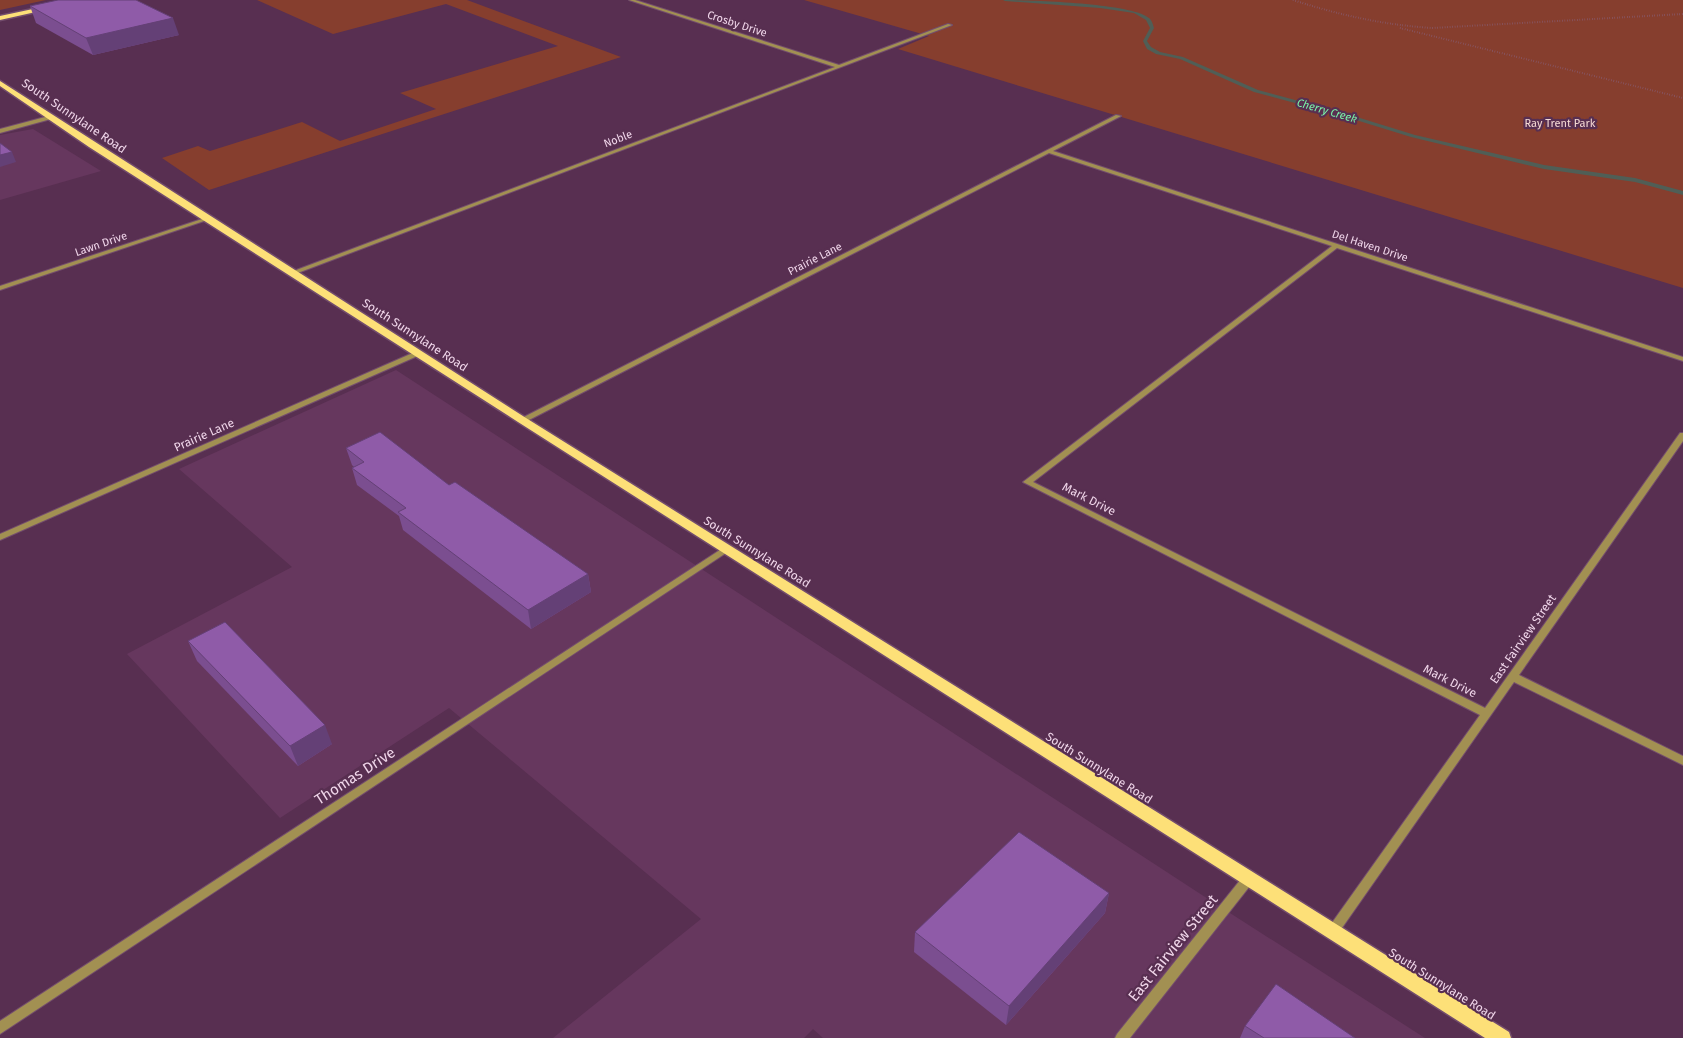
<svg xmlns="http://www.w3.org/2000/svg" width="1683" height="1038" font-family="'Fira Sans',sans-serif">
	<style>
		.built { fill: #66375e }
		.green { fill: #863e2e }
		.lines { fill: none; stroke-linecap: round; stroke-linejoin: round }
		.stream { fill: #505e56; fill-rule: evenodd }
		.minor-casing { stroke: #734d6d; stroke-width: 2 }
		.major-casing { stroke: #734d6d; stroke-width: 3 }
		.path { stroke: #876280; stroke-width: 2; stroke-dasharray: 0.5 2; stroke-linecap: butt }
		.minor { fill: #a29052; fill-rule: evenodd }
		.major { fill: #fde078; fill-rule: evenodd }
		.wall { fill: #7b4e90 }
		.shaded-wall { fill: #644076 }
		.building { fill: #8f5ba8; stroke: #644076 }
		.labels { text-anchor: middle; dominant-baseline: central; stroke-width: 4.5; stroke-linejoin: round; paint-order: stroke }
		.far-street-label { font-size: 11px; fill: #f0d6ea; stroke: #582f51 }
		.far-water-label { font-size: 11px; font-style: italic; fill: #7bf8a9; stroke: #582f51 }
		.far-park-label { font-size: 11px; fill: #f6dbd4; stroke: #582f51 }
		.street-label { font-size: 12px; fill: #f0d6ea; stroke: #582f51 }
		.near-street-label { font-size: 15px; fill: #f0d6ea; stroke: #582f51 }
	</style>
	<rect width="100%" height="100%" fill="#582f51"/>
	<g class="built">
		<path d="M33,129l68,42 -101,29v-65z"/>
		<path d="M396,370l806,525 223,143h-602l-10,-9 -9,9h-251l148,-119 -252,-211 -169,110 -153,-164 165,-87 -113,-98z"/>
	</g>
	<g class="green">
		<path d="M0,0h46l-46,10z"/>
		<path d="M257,0h210l154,57 -412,133 -47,-32 36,-12 12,5 92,-29 38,19 96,-32 -36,-16 158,-47 -112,-42 -113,30z"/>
		<path d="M804,0h879v288l-785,-239 31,-13z"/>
	</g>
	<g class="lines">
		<path class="stream" d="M1003,0c25,0 130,3 146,18 3,2 4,7 5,10l-7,13 4,6 9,5 23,5 75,33 89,24 68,21 129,30 91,13 48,13v4l-48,-13 -91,-13 -133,-32 -68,-21 -89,-24 -74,-33 -24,-5 -9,-5 -4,-8 7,-13 -4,-8 -12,-7 -34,-5 -95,-7z"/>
		<g class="minor-casing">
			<g id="minor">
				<path d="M629,0h6l204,65 109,-41 4,1 -657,249h-4v-2l544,-205z"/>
				<path d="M1116,115l5,1 -68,35 630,206v4l-346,-113 -304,234 452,226 195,-275h3v8l-164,234 164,81v9l-169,-83 -177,253 -4,1 -4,-1 -2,-4 2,-4 151,-212 -457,-233 309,-236 -283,-93 -524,269h-3l-4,-2z"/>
				<path d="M49,116l2,1v2l-51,14v-4z"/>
				<path d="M205,218l5,1 -210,71v-4z"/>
				<path d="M415,352h3l4,2 -422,186v-6z"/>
				<path d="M726,546l3,1 2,2 -2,2 -729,483v-13z"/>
				<path d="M1249,873l4,1 2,4 -2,4 -123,156h-15l2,-4 128,-160z"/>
			</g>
		</g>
		<g class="major-casing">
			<g id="major">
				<path d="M47,6l3,2 -1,1 -49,11v-4z"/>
				<path d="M0,81l526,337 983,614 2,6h-26l-967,-616 -429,-275 -89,-61z"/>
			</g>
		</g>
		<g class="path">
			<path d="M1293,0c46,15 91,25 139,28l251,-14"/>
			<path d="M1400,28l283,70"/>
		</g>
		<use href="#minor" class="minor"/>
		<use href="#major" class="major"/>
	</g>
	<g class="wall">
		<path d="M30,6l149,29 -86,20 -57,-32z"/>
		<path d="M346,448l103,37 139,89 3,18 -60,37 -128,-99 -4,-14 -42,-31 -5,-17 2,-1 -2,-2z"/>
		<path d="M188,641l144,103 -34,22 -101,-105z"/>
		<path d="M1109,893l-4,20 -99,112 -92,-73 1,-20z"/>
		<path d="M1245,1026l110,12h-115z"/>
	</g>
	<g class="shaded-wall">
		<path d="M173,18l6,17 -86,20 -7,-17z"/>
		<path d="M12,152l4,10 -16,5v-12z"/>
		<path d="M588,574l3,18 -60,37 -3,-19z"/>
		<path d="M325,725l7,19 -34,22 -8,-20z"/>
		<path d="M1109,893l-4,20 -99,112 3,-19z"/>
	</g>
	<g class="building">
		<path d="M58,0h78l37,18 -87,20 -56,-32z"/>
		<path d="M0,143l12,9 -12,3z"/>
		<path d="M380,432l69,53 6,-3 133,92 -60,36 -130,-98 8,-4 -54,-40 12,-6 -18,-14z"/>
		<path d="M225,622l100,103 -35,21 -102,-105z"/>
		<path d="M1019,832l90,61 -100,113 -94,-74z"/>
		<path d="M1276,984l79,54h-91l-19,-12z"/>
	</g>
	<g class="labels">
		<g class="far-street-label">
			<text transform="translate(737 24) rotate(18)">Crosby Drive</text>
			<text transform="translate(618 139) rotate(-21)">Noble</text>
			<text transform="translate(101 244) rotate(-19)">Lawn Drive</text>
			<text transform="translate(1370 246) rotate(18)">Del Haven Drive</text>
			<text transform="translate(815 259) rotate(-27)">Prairie Lane</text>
		</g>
		<g class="far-water-label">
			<text transform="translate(1327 111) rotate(16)">Cherry Creek</text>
		</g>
		<g class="far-park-label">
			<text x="1560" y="123">Ray Trent Park</text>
		</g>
		<g class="street-label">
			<text transform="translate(74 116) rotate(34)">South Sunnylane Road</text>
			<text transform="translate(415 335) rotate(33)">South Sunnylane Road</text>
			<text transform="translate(204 435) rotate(-24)">Prairie Lane</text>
			<text transform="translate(1089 499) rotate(27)">Mark Drive</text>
			<text transform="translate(757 552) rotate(32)">South Sunnylane Road</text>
			<text transform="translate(1523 639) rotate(-55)">East Fairview Street</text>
			<text transform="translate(1450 681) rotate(27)">Mark Drive</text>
			<text transform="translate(1099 768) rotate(32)">South Sunnylane Road</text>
			<text transform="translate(1442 984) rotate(32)">South Sunnylane Road</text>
		</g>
		<g class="near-street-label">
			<text transform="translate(355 776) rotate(-33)">Thomas Drive</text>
			<text transform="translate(1173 948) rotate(-51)">East Fairview Street</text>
		</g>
	</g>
</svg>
